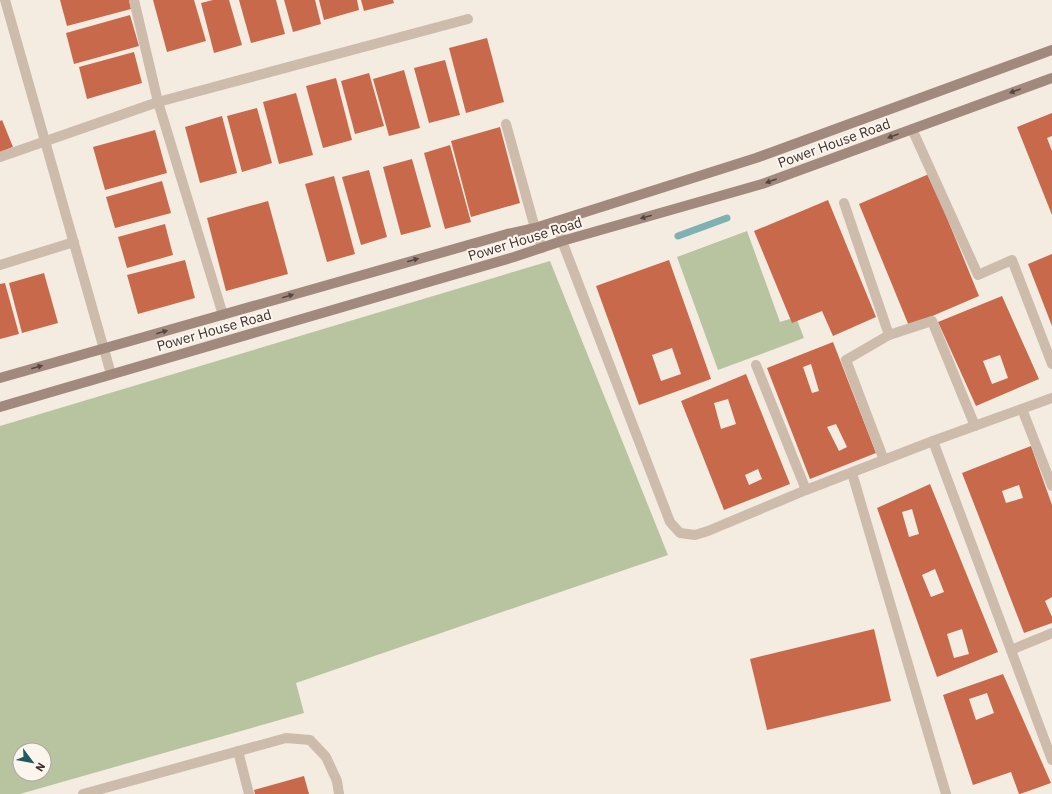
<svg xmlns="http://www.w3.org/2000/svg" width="1052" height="794" font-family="'IBM Plex Sans',sans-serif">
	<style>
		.green { fill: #b8c4a0; fill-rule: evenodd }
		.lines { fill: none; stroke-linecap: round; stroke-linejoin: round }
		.stream { stroke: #7fb0b2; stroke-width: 7 }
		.building { fill: #c8694b; fill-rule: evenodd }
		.lane { stroke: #cdbbac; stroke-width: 10 }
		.street { stroke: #cdbbac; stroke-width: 10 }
		.secondary { stroke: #a18a7d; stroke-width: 10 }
		.oneway { fill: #544640 }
		.labels { text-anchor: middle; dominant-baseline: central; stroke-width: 4; stroke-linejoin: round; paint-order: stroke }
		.street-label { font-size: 14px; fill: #3b302b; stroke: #fbf5ee }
	</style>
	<rect width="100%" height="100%" fill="#f4ebe1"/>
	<g class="green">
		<path d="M747,231l33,91 16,-5 8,21 -86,32 -41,-113z"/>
		<path d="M550,261l118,294 -372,128 8,30 -284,81h-20v-368zM20,750h24v24h-24z"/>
	</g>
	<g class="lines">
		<path class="stream" d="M678,236l49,-18"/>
	</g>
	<g class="building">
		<path d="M60,0h69l2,9 -64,17z"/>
		<path d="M153,0h41l12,41 -39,11z"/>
		<path d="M213,0h16l13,45 -28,8 -13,-50z"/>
		<path d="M239,0h37l9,34 -34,9z"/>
		<path d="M284,0h31l6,24 -28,8z"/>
		<path d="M319,0h38l2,10 -35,10z"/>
		<path d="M361,0h32l1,3 -30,8z"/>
		<path d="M130,15l9,31 -65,18 -8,-31z"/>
		<path d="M487,38l17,64 -38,11 -17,-65z"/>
		<path d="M134,52l8,31 -55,16 -8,-32z"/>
		<path d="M445,60l15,55 -31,8 -15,-55z"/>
		<path d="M404,70l16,58 -31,8 -16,-57z"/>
		<path d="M369,73l15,53 -29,8 -14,-53z"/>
		<path d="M336,78l16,62 -29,8 -17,-62z"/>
		<path d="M296,93l17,62 -34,9 -16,-62z"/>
		<path d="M257,108l15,55 -30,9 -15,-56z"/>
		<path d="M1052,113v23l-5,2 5,13v64l-35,-88z"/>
		<path d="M222,116l15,57 -37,10 -15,-56z"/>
		<path d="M2,120l11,27 -13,5v-31z"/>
		<path d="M500,127l20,76 -49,14 -20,-76z"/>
		<path d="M155,130l12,43 -62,17 -12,-43z"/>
		<path d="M450,145l21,77 -26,7 -21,-76z"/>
		<path d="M412,159l19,68 -30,8 -18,-68z"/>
		<path d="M369,170l18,67 -26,8 -19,-68z"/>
		<path d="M929,174l50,122 -70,30 -50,-122z"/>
		<path d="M334,176l21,78 -28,8 -22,-78z"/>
		<path d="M162,181l9,32 -56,15 -9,-31z"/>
		<path d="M828,200l48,117 -43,19 -11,-25 -30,12 -38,-92z"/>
		<path d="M268,201l20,73 -62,17 -19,-73z"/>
		<path d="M165,224l8,31 -46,13 -9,-31z"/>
		<path d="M1052,254v72l-24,-62z"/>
		<path d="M185,260l10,38 -57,16 -11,-39z"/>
		<path d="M669,260l42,119 -72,26 -43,-119zM672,348l9,26 -20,7 -9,-26z"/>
		<path d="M44,273l14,50 -36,10 -13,-50z"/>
		<path d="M5,283l14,51 -19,5v-55z"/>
		<path d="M1002,296l37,83 -63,27 -38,-84zM1000,355l8,23 -16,6 -9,-23z"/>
		<path d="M833,342l43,111 -66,26 -43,-111zM811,364l8,27 -7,2 -9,-26zM836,424l11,23 -8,4 -12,-24z"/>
		<path d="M746,374l44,110 -66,26 -43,-109zM728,399l8,25 -15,5 -7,-26zM758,469l4,10 -13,6 -4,-10z"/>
		<path d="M1031,446l21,59v92l-7,4 7,16v6l-28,10 -62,-160zM1019,485l4,13 -17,5 -4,-12z"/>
		<path d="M930,484l68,168 -61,25 -60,-169zM912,509l7,25 -10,3 -7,-25zM935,569l9,23 -13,5 -9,-22zM962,629l7,25 -15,4 -7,-24z"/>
		<path d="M874,629l17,72 -124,29 -17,-71z"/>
		<path d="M1003,674l48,109 -31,11h-1l-8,-22 -38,13 -30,-90zM987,693l7,20 -18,7 -7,-21z"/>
		<path d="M304,776l5,18h-54l-1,-4z"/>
	</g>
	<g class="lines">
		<path class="lane" d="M0,265l74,-23"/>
		<g class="street">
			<path d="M5,0l106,374"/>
			<path d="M134,0l24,102 65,213"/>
			<path d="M506,124l29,104 7,20"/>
			<path d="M912,129l66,146 34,-15 40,104"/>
			<path d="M0,157l158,-55 310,-83"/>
			<path d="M844,203l45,132"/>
			<path d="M557,221l5,20 108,281 10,11 15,2 13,-4 98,-41 127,-49 119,-43"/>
			<path d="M756,365l50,125"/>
			<path d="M1022,409l30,77"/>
			<path d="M933,441l119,319"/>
			<path d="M884,460l-38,-100 43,-25 43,-14 43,105"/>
			<path d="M852,473l94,321"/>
			<path d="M1011,650l41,-17"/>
			<path d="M238,751l11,43"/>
			<path d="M83,794l203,-56 24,2 16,17 11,24 2,13"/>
		</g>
		<g class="secondary">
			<path d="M0,378l507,-144 28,-6 22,-7 199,-63 296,-108"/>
			<path d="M0,407l514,-150 48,-16 200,-57 290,-106"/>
		</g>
	</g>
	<defs><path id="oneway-solid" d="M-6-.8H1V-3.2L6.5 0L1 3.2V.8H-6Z"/></defs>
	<g class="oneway">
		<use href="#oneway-solid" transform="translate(1015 91) rotate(160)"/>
		<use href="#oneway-solid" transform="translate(893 136) rotate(160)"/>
		<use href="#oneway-solid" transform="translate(771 181) rotate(160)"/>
		<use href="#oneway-solid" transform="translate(646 217) rotate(164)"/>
		<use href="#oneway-solid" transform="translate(413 260) rotate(-16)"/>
		<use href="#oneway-solid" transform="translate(288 296) rotate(-16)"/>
		<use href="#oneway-solid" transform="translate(162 332) rotate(-16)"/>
		<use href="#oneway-solid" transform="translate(37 367) rotate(-16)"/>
	</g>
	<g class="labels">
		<g class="street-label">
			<text transform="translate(834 143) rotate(-20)">Power House Road</text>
			<text transform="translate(525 239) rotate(-17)">Power House Road</text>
			<text transform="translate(214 330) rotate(-16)">Power House Road</text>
		</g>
	</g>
	<g transform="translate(32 762) rotate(122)"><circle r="19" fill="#fbf5ee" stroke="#aea6a0"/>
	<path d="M0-3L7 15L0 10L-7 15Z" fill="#1f5a5e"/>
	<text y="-6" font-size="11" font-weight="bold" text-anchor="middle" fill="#3b302b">N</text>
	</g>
</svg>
